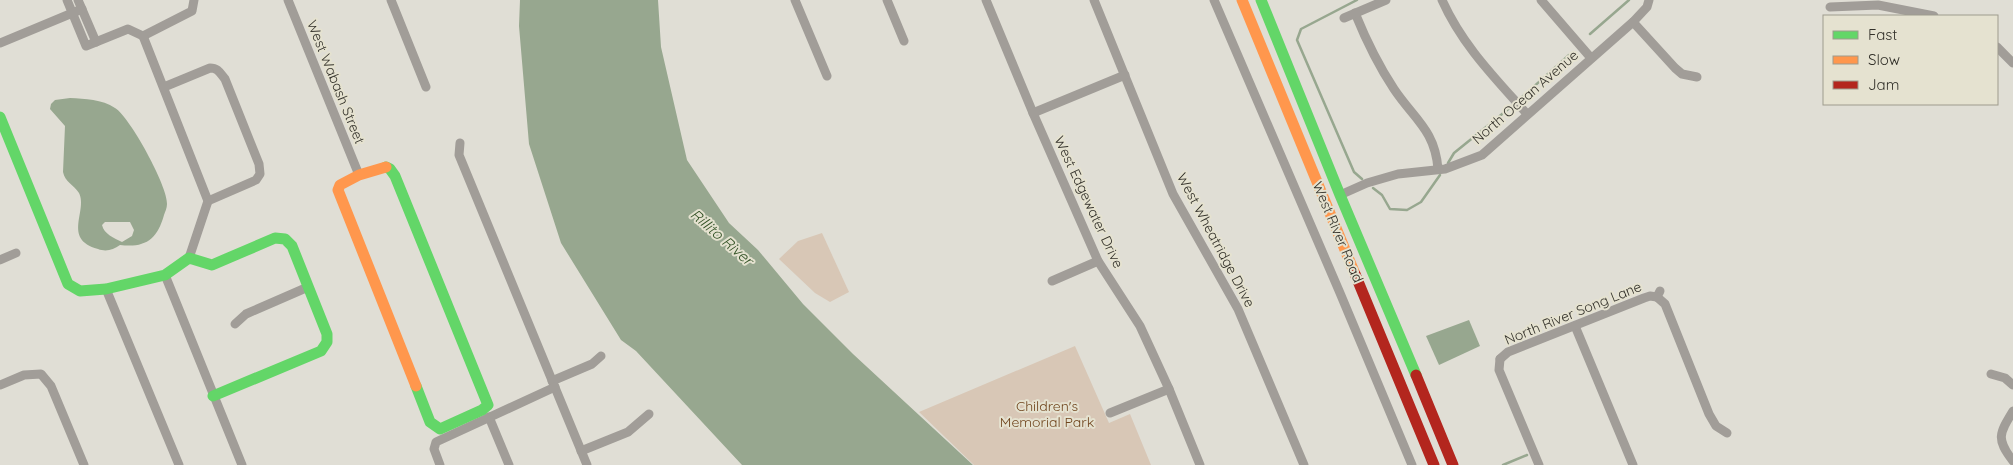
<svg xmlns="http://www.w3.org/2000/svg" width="2013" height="465" font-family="Quicksand,sans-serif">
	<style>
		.green { fill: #d8c7b6 }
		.water { fill: #97a78f; fill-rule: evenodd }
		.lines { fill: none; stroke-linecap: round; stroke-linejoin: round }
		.stream { stroke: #97a78f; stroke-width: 2.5 }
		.street { stroke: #a19d98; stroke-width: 9 }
		.fast { stroke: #63d668; stroke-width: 11 }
		.slow { stroke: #ff974d; stroke-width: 11 }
		.jam { stroke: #b3261e; stroke-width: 11 }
		.labels { text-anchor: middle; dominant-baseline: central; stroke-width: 4; stroke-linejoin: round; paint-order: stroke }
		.street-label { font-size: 14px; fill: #33312a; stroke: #e5e2d0 }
		.park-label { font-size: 14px; fill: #70451d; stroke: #e5e2d0 }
		.water-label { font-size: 15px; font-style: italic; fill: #325225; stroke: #e5e2d0 }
	</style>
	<rect width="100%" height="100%" fill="#e0ded5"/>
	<g class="green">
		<path d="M822,233l27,59 -19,10 -15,-9 -36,-34 19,-18z"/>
		<path d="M1075,346l34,77 21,-9 21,51h-177l-55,-53z"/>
	</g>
	<g class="water">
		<path d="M520,0h138l3,47 26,113 42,63 29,27 45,54 50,50 120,111h-231l-106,-114 -15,-11 -60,-97 -32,-99 -10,-118z"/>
		<path d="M70,98c15,1 32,1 45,10 15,9 53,79 52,96 0,4 -2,8 -3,11 -7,25 -19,33 -44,30 -7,5 -14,7 -22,4 -36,-10 -10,-38 -19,-56 -5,-8 -14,-11 -16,-21l2,-46 -15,-17 1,-5 4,-4zM105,222h25l4,8 -2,6 -10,6c-8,-4 -18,-8 -20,-17z"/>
		<path d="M1469,320l11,26 -41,19 -13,-29z"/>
	</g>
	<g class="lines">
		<g class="stream">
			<path d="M1357,0l-56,29 -4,11 57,132 8,7"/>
			<path d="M1590,34l39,-34"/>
			<path d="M1521,98l48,-43"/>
			<path d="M1448,163l6,-10 58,-47"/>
			<path d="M1373,188l9,7 8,14 17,1 14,-8 19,-27"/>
			<path d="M1503,465l24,-10"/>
		</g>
		<g class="street">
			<path d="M67,0l19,46 42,-17 15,7 49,-25 2,-11"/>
			<path d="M78,0l18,42"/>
			<path d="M288,0l71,175"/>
			<path d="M391,0l35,87"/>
			<path d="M795,0l32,76"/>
			<path d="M887,0l17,41"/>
			<path d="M986,0l47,113 65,148 42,65 29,63 31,76"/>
			<path d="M1094,0l79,194 65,115 66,156"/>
			<path d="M1214,0l126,293 72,172"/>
			<path d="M1442,0c20,45 53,78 85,114"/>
			<path d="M1541,0l50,58"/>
			<path d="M1830,7l48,-2 56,11"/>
			<path d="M1355,13c11,27 23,52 39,76 20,30 41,41 44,80"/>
			<path d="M1344,18l42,-18"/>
			<path d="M1633,22l42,46 7,6 15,3"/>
			<path d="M143,36l65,165 -19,57"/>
			<path d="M0,43l82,-34"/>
			<path d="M1997,47l16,16"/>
			<path d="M164,87l46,-19c8,0 10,5 15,11l34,85 1,10 -4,6 -48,21"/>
			<path d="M1033,113l92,-38"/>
			<path d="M460,143l-1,12 128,310"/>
			<path d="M1340,195l27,-12 31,-9 47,-5 37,-14 151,-133 14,-15 2,-7"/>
			<path d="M0,260l16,-7"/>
			<path d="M165,275l77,190"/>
			<path d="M1052,281l46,-20"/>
			<path d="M106,289l73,176"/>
			<path d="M1660,291l-3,6 8,7 44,110 7,12 11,7"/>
			<path d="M235,324l11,-10 62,-27"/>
			<path d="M1575,326l58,139"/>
			<path d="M1500,359l8,-7 136,-54 6,-2 7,1"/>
			<path d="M1500,359l-1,11 40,95"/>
			<path d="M1991,374l14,4 8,7"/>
			<path d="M552,381l40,-17 9,-8"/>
			<path d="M0,385l24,-10 17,-1 10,12 33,79"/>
			<path d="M2013,411c-14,23 -17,28 0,50"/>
			<path d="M1110,413l59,-24"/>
			<path d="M489,417l20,48"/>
			<path d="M581,451l47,-19 21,-18"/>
			<path d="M440,465l-6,-16 2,-7 119,-55"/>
		</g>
		<g class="fast">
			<path d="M1261,0l79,195 76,180"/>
			<path d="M0,117l68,167 12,7 26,-2 59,-14 24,-17 23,7 63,-27 10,1 7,7 35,88v8l-6,9 -108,45"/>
			<path d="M386,167l4,2 5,7 93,229 -6,5 -42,19 -10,-7 -14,-36"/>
		</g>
		<g class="slow">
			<path d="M1242,0l113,274"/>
			<path d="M386,167l-27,8 -19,10 -2,5 78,196"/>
		</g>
		<g class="jam">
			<path d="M1355,274l79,191"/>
			<path d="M1416,375l37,90"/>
		</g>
	</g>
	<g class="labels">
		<g class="street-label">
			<text transform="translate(336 82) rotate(68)">West Wabash Street</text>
			<text transform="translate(1525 97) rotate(-41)">North Ocean Avenue</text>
			<text transform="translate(1089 202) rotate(65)">West Edgewater Drive</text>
			<text transform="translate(1338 232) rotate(67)">West River Road</text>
			<text transform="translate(1216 240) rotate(62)">West Wheatridge Drive</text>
			<text transform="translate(1573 313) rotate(-22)">North River Song Lane</text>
		</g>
		<g class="park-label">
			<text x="1047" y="406">Children's<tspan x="1047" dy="16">Memorial Park</tspan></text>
		</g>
		<g class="water-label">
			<text transform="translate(722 237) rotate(41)">Rillito River</text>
		</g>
	</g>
	<rect x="1823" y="15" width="175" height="90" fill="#e5e2d0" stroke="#9e9b8e"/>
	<rect x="1833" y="31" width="25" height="8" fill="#63d668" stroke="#9e9b8e"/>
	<text x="1868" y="40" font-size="15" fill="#33312a">Fast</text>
	<rect x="1833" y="56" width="25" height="8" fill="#ff974d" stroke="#9e9b8e"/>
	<text x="1868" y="65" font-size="15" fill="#33312a">Slow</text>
	<rect x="1833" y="81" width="25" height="8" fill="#b3261e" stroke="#9e9b8e"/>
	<text x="1868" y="90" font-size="15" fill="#33312a">Jam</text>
</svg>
